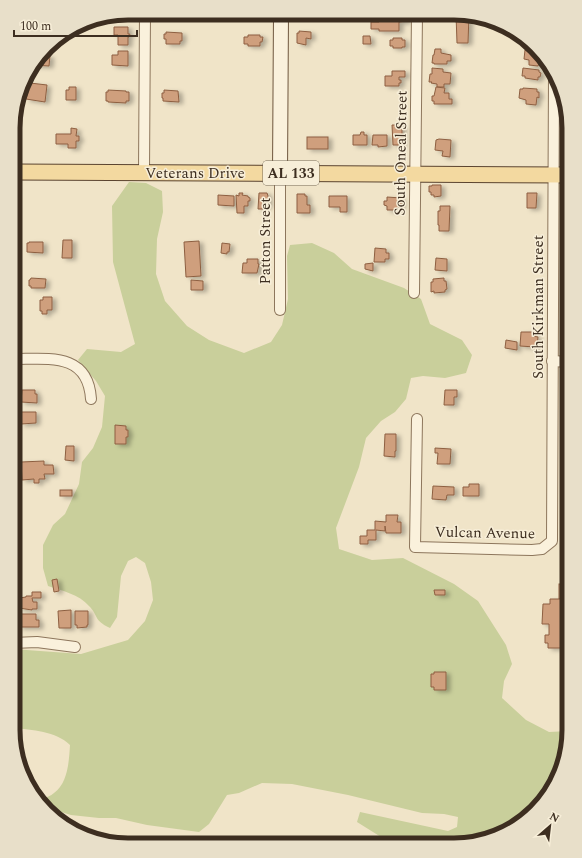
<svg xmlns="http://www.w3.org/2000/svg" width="582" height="858" font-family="Spectral,serif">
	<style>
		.green { fill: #c9cf9b }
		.building { fill: #cf9f7d; stroke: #8d5f41; filter: url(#shadow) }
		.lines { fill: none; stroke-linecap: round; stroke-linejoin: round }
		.street-casing { stroke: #8d765c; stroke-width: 12 }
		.secondary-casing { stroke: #6f573f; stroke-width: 16 }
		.primary-casing { stroke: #5b4430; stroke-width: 17 }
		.street { stroke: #faf1dc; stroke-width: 10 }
		.secondary { stroke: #faf1dc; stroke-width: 14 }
		.primary { stroke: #f3d9a0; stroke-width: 15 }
		.labels { text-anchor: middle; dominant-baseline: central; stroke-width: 3; stroke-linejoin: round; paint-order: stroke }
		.shield { fill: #f7eed8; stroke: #756857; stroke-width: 1 }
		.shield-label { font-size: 14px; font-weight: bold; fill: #3d2e20 }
		.street-label { font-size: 15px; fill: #3d2e20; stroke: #f7eed8 }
		.rim { fill: none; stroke: #3d2e20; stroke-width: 5 }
	</style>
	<defs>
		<filter id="shadow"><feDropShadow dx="4" dy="2" stdDeviation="2" flood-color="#0004"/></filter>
	</defs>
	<rect width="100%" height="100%" fill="#f0e4c8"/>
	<path class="green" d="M129,182l17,1 16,8 1,21 -6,27 -1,35 9,27 22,25 22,14 35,13 27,-11 11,-17 6,-26 -1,-43 3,-11 22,-2 22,10 18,16 52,19 17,11 9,25 32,16 10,15 -6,18 -21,5 -22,-2 -12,2 -5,21 -11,13 -14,9 -15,17 -7,29 -23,61 3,21 33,11 31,-2 51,26 24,17 28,44 6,19 -8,17 -2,17 24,22 23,12 20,-1v6l-20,57 -45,39 -50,12h-52l-21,-8 -24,-15 3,-10 88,19 9,-4 1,-10 -14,-3 -22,-1 -74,-18 -56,-11 -30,-1 -23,10 -12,2 -18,29 -10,8 -52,-7 -31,-7h-17l-28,-3 -23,-7 -5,-5 -1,-4c4,-2 9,-3 12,-6 14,-10 15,-32 16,-48 -14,-14 -38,-15 -57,-17v-79l68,5 47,-14 17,-19 8,-21 -2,-18 -6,-19 -9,-6 -8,4 -7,15 -4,41 -7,11c-17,-8 -11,-12 -21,-22 -10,-12 -27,-15 -41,-20l-5,-18v-23l10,-20 12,-11 14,-30 3,-22 11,-14 9,-21 3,-31 -9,-15 -18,-21 9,-11 34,3 14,-8 -22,-82 -1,-56z"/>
	<g class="building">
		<path d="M456,14h13l-1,29h-11z"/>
		<path d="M390,15l17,1v5l-8,1v9h-20v-2h-8v-7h8v-4h11z"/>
		<path d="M114,27h14v7h2l-1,3h-1v8h-10v-10h-4z"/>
		<path d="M299,31l12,1v7l-5,-1v7l-9,-2v-10h2z"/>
		<path d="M166,32l16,1v8h-2v3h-14v-5h-2v-5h2z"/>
		<path d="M248,35h12v2h3l-1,5h-2v4h-12v-2h-4v-7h4z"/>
		<path d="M363,36h7l1,8h-8z"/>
		<path d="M393,38h9v2h3v7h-3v1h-9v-2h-3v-6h3z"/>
		<path d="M435,49h6v4l10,2v6h-4v3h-13v-1h-2l1,-8h1z"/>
		<path d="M525,50l11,1 3,5v3h2l-3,7 -9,-1v-5l-5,-1z"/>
		<path d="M118,51h10v15l-16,-1v-10h6z"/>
		<path d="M41,55l9,1 -1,10 -16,-1z"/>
		<path d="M432,68l11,1v3l8,1 -1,11h-6v3h-7v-3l-6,-1 1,-1h-3l1,-8h2z"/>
		<path d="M523,68l16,2v2l2,1 -1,4h-2v3l-13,-2v-2h-3z"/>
		<path d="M392,71h13v6h-6v3h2v3h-2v3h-14v-10h7z"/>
		<path d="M30,83l17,2 -2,17 -19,-3z"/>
		<path d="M69,87h7v13h-10v-10h3z"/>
		<path d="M436,87l9,1 -1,5h5v6h3v5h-18v-3h-2v-5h2z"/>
		<path d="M523,88l14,1v3h2v6l-2,-1 -1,8 -10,-1v-4l-7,-2 1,-9h3z"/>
		<path d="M108,90l18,1v1h3v9h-3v2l-18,-1v-1h-2v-9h2z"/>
		<path d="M164,90l14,1 1,11 -16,-1v-3h-1v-5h2z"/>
		<path d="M392,125h10v20h-9z"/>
		<path d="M71,128l6,1 -1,7h3v5h-3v7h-8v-4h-12v-10h15z"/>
		<path d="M361,132h3v3h3v10h-14v-10h7z"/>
		<path d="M373,135h14v11l-9,1v-2h-6z"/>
		<rect x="307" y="137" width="21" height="12"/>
		<path d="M439,139l12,1 -1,17 -8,-1 1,-5 -8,-1 1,-10z"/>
		<path d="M432,185h9v11l-7,1v-2h-3v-3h-2v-6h3z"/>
		<path d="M239,193h4l-1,2 6,1v1l2,1v3h-2v5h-4v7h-7l-1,-18 3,1z"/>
		<path d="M259,193h8l1,3v10h-5v3h-5z"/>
		<path d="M527,193h10l-1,15h-9z"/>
		<path d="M297,194h8v2h2v9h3v8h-13z"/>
		<path d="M218,195l16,1v10l-16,-1z"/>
		<path d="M329,196h18v16h-7v-5h-11z"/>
		<path d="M387,197l14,1v8h-2v4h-12v-4l-3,-1v-4h3z"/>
		<path d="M440,206h10l-1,25h-10v-6h-1v-14h2z"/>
		<path d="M63,240h9v18h-10z"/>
		<path d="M199,241l2,35 -15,1 -2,-35z"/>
		<path d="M29,242h14v11l-16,-1v-9h2z"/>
		<path d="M222,243l8,1 -1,8h-2v2l-6,-1z"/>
		<path d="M375,248l11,1v4h3v6h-4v3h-11z"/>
		<path d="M436,258l11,1v12l-12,-1z"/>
		<path d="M247,259h11v5h1l-2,9h-15l1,-10h4z"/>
		<path d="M373,263v8l-8,-2v-5z"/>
		<path d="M31,278l15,1 -1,9h-14v-2h-2v-6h1z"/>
		<path d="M444,278v3h2l1,8 -2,1v2l-11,1v-2l-3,1v-10h2v-3z"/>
		<path d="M191,280l12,1v9h-12z"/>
		<path d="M43,297h9v13h-5v4h-5v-3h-2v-11h3z"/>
		<path d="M521,332h12l-1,4 6,1 -1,9h-2v1l-15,-1z"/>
		<path d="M506,340l11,2v8l-12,-2z"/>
		<path d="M22,390h13v4h2v9l-16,-1z"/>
		<path d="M445,390h12v7h-3v8h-10z"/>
		<path d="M21,412h15v11l-15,1z"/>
		<path d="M115,425l11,1v4h2v7h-2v7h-11z"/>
		<path d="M385,434h11v17h-1v6l-11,-1z"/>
		<path d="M66,446h8v15l-9,-1z"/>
		<path d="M435,448l16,1 -1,15h-13l1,-11h-3z"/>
		<path d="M44,461v4h9l1,9h-10l1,5h-6v4h-5v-4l-12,1 -1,-18z"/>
		<path d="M469,484h10v12h-16v-9h6z"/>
		<path d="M433,486l21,1v8h-7l-1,5 -14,-1z"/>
		<rect x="60" y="490" width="12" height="6"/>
		<path d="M386,515h12l-1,7h4v11h-15l-1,-7v5l-9,-1v10h-8v4h-8v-8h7v-6h8v-9l11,1z"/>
		<path d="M57,579l2,12 -5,1 -2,-12z"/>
		<rect x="559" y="584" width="10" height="15"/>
		<path d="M434,590h11v5h-10z"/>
		<path d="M32,592h9v6h-9l1,4h4v7h-5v1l-13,-2v-10l7,-1v-1h6z"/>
		<path d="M550,599h19v49h-21v-5h-3v-8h4v-11h-7l1,-20h7z"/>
		<path d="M71,610v18h-12l-1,-17z"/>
		<path d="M75,611h13v14h-1v2l-10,1v-3h-2z"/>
		<path d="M19,614h17v6h3v7h-20z"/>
		<path d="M434,672h12v18h-12v-3h-3v-13h3z"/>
	</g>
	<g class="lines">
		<g class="street-casing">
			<g id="street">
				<path d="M144,172l1,-159"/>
				<path d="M280,173v137"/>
				<path d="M414,293l3,-279"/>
				<path d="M14,359c34,0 74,-7 77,40"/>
				<path d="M552,361l17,1"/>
				<path d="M417,419l-2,128 117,3 10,-1 10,-8 2,-468"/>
				<path d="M13,643l24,-1 38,5"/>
			</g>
		</g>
		<g class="secondary-casing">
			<path id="secondary" d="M280,173l1,-160"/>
		</g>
		<g class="primary-casing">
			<path id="primary" d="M14,172l555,3"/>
		</g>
		<use href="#street" class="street"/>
		<use href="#secondary" class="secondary"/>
		<use href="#primary" class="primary"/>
	</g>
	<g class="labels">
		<rect class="shield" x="263" y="161" width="56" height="24" rx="3"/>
		<g class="shield-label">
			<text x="291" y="173">AL 133</text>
		</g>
		<g class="street-label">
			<text transform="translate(401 153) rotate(-89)">South Oneal Street</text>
			<text x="195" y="173">Veterans Drive</text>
			<text transform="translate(265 241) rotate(-90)">Patton Street</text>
			<text transform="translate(538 307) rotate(-90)">South Kirkman Street</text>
			<text transform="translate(485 533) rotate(1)">Vulcan Avenue</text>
		</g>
	</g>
	<path d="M0 0H582V858H0ZM128 20H454A108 108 0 0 1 562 128V730A108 108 0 0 1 454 838H128A108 108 0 0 1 20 730V128A108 108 0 0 1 128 20Z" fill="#e8dfc9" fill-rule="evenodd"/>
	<path class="rim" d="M128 20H454A108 108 0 0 1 562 128V730A108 108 0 0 1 454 838H128A108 108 0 0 1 20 730V128A108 108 0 0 1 128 20Z"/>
	<g transform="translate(550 826) rotate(28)" stroke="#f7eed8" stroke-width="3" paint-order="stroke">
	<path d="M0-3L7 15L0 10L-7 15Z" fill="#3d2e20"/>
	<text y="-6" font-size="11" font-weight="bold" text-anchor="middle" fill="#3d2e20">N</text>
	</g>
	<path d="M14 30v6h123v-6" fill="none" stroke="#3d2e20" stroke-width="2"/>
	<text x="20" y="30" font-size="12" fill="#3d2e20" stroke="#f7eed8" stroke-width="3" paint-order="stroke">100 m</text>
</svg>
